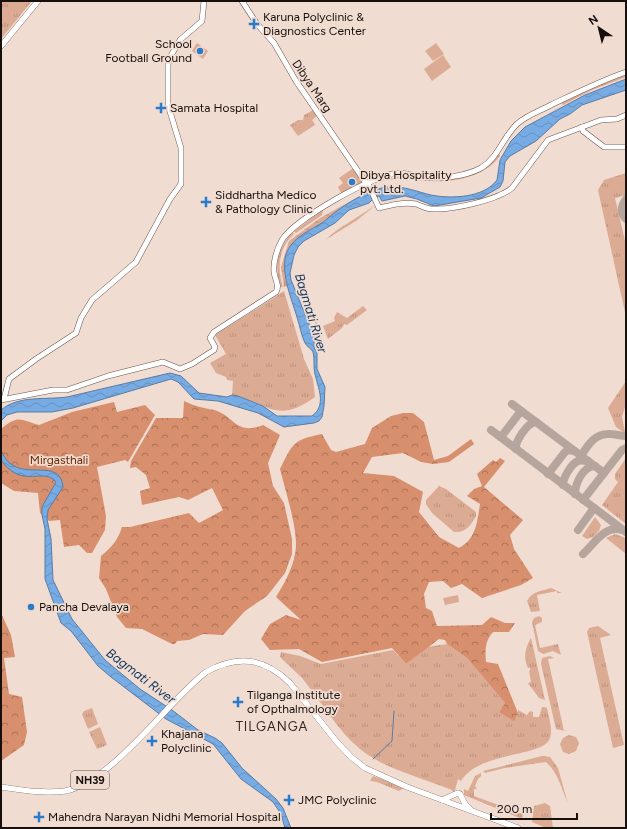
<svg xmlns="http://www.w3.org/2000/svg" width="627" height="829" font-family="Figtree,sans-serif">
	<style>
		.grass { fill: url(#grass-tufts) }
		.forest { fill: url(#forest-crowns) }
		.wetland { fill: url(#wetland-marsh) }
		.park { fill: #dcab94 }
		.water { fill: url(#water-waves); stroke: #5a7ca3 }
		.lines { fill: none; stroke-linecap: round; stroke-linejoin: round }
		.stream { stroke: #5a7ca3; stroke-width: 1 }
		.taxiway { stroke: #b6a59d; stroke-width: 8 }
		.secondary-casing { stroke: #69574f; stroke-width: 6 }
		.primary-casing { stroke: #69574f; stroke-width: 6 }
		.trunk-casing { stroke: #69574f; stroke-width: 6 }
		.secondary { stroke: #fff; stroke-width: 5 }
		.primary { stroke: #fff; stroke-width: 5.5 }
		.trunk { stroke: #fff; stroke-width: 5.5 }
		.poi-dot { fill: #2b7bcb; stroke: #f1dcd2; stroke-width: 1.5 }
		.labels { text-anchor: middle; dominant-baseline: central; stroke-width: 3.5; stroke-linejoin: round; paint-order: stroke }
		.shield { fill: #f1dcd2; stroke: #584c47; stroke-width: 1 }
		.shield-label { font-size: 11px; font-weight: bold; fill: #160f0c }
		.poi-label { font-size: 12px; fill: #160f0c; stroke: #f1dcd2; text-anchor: start }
		.street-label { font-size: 12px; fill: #160f0c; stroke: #f1dcd2 }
		.park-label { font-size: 12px; fill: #682800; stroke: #f1dcd2 }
		.water-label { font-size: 13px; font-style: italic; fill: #11365b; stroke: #f1dcd2 }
		.neighbourhood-label { font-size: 13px; letter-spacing: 1px; fill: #36261f; stroke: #f1dcd2 }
	</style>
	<defs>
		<pattern id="grass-tufts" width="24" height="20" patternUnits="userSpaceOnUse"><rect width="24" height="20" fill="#dcab94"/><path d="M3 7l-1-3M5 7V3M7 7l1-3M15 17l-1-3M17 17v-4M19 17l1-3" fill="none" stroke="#bc927e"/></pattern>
		<pattern id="forest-crowns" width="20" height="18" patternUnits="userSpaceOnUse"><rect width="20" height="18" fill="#d78f6d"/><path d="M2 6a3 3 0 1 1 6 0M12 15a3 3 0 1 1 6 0" fill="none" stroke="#ad7358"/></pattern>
		<pattern id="wetland-marsh" width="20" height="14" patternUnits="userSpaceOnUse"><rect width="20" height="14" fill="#dcab94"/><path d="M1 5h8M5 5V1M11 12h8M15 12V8" fill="none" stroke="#bc927e"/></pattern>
		<pattern id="water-waves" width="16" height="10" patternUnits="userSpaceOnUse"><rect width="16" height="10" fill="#77abe4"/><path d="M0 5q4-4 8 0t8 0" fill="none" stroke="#6692c2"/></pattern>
	</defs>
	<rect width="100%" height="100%" fill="#f1dcd2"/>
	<g class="grass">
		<path d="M1,1h31l-31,38z"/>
		<path d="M626,74v3l-34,13 -29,15 -2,-2 44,-21z"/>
		<path d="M313,110l4,6 -5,4 -3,-3 -17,11 -2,-3 8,-5h5l1,-5z"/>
		<path d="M499,154l1,2c-15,21 -47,27 -71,25 -9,0 -17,-2 -25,-3 -6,0 -13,3 -18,2l14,-4 22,3 44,-4z"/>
		<path d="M626,173v22l-11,3 11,47v72l-28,-127 6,-10z"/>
		<path d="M376,205l-20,16 -31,19 12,-10z"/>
		<path d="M323,210l-1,5 -26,18 -2,-2z"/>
		<path d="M292,232l2,2c-16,14 -17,35 -11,53h-2c-8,-21 -3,-39 11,-55z"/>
		<path d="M305,284l18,60h-2z"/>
		<path d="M284,291l20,68 9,20 2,18c-38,28 -47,6 -83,-2l1,-14 -6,-1 -1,-3 -10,-4 -6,-10 16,-9 -11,-19z"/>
		<path d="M363,306l4,4 -20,15 -3,-1 -2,4 -14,11 -5,-13 12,-5 -1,-3 3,-6 10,6z"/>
		<path d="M626,381v23l-4,13 3,15h-2l-7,-5 -8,-19z"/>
		<path d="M626,458v66l-24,-19 16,-23 -3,-3v-5z"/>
		<path d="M439,486l7,3 30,23v4c-5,9 -10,17 -22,16l-22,-19 -6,-9v-4z"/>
		<path d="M595,517l6,8 -2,6 -6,6 -6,2 -5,-3z"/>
		<path d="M615,534l11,4v16l-20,-16z"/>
		<path d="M551,588l11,5h-5v-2l-20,4 3,16 -9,1 -4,-11c5,-10 15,-10 24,-13z"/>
		<path d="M539,616l3,2v4l-7,3 5,23 18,-4 3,11 -8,-4 -10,3 -5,-3 -6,-29 2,-4z"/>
		<path d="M598,626l13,9 -11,3 24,107 -11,3 -26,-116 2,-4z"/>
		<path d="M531,638l14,62 -6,-2 -11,-15 3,-1 -2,-11h1v-3h-2c-5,-10 -3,-20 3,-30z"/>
		<path d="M447,644l20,14 38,45 -6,9 19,1v-3l9,5 3,-4 3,1v5h6l3,-10h2l3,1c2,10 6,21 3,30 -6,20 -70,12 -89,43l-3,-2 -4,15 -2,-4c-29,-12 -68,-21 -92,-41 -23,-19 -39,-48 -58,-71 -7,-7 -15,-14 -22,-21l1,-5 19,4 21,8 72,-14 13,14 21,-17z"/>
		<path d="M550,656l4,2 -6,1 16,72 4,-1 -3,1 -9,-2 -15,-65 1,-6z"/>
		<path d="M92,708l6,16 -10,5 -6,-15 2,-3z"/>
		<path d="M100,727l7,18 -10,4 -8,-17z"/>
		<path d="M569,735l7,2 3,6 -3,8 -7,3 -6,-2 -3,-8 3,-6z"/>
		<path d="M542,756l8,1 8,11 10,36c-6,-15 -11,-33 -22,-42l-41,6 -20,5 -2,-2z"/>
		<path d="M481,773v3l-3,3 -3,7 2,3h-3v7l49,18 -1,5 -58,-24v-6l4,2 7,-15z"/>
		<path d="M373,776l30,11 1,1 -5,3 -22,-9 -7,-1z"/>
		<path d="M545,803l5,3 3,22h-7l-14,-6 2,-16z"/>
	</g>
	<g class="forest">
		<path d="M184,401c10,5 20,7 30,9 20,5 21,26 49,15l17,10 -12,28 5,23 11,17 8,36v15l-7,19 -18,23 -22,15 -22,24 -20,-1 -14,6 -12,1 -2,3h-3l-30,-15 -16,-1 -9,-11 -11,-28 -7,-11 2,-22c11,-9 17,-16 21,-29h8l59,-14 10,10 24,-13 -11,-22 -24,12 -9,-3 -37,8 -2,-14 10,-3 -4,-13 -10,-8 -6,1 1,-7 25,-43h27z"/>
		<path d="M114,402l3,10 28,-7 10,10 -27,47 -3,-2 -28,7 9,49 -1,14 -13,23h-5l-8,-8 -15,2 -4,-27 -11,1 -9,-8 -2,-20 -24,-2 -13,-8v-54c18,-15 19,-9 38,-4l33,-13z"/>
		<path d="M403,413h10l11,9 10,38 14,-4 23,-17 3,5 -25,18 -16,2 -12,-2 -18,-9 -31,4 -9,16 31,3 29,16 -4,20 20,25 20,11c17,-9 18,-25 21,-44l-13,-8 7,-7 8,-3 -5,-12 16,-14 3,2 4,-4 5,3 -21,26 39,33 -13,15 4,14 19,29 -12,7 -39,13 -20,-14 -11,4 -8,-7 -14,1 -5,12 2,14 6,3 5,15 45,-1 9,-8 14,6h10l-6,9h-16c-8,9 -8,18 -7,30l12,2 20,49 -4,8 -15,-9 6,-9 -38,-45 -20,-14 -2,-4 -6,-1 -33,25 -14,-16 -70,14 -23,-13 -29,1 -9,-11 9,-15 16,-9 15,5 -25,-23c8,-13 16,-27 19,-43 5,-20 -10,-64 -15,-85 13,-26 13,-29 42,-35l9,16 5,2 29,-8 7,-16 19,-12z"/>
		<path d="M1,613l10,22 4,22 -11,1 5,36 13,3 5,35 -3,13 -23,16z"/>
	</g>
	<path class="wetland" d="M369,191l1,2 -16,7 -58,40c-13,16 -11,23 -10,43l2,3 -4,1 -3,-20 8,-26 31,-23z"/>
	<g class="park">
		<path d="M197,43l11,8 -5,8 -11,-8z"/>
		<path d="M436,43l8,11 -11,7 -8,-10z"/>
		<path d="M443,55l8,12 -19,14 -8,-12z"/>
		<path d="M310,116l5,9 -17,11 -6,-8z"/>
		<path d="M352,169h2l8,14 -20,12 -4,-8 5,-4 -4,-5z"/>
		<path d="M458,595l1,7 -14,3 -2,-7z"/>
	</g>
	<g class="water">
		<path d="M626,79v11l-44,15 -12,9 -10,5 -24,22 -26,15 -5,6 -2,19 -3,6 -19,11 -47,8 -17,-7 -12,-3 -23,5 -3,-5 -5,2 -5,5 -20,7 -14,13 -31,18 -6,6 -4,8 -4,18 1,7 23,56v11l3,6v16l8,18 -1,19 -2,11 -3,4 -5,2 -30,4 -26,-14 -40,-12 -24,-2 -16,-17 -7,-3 -98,29 -21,4h-35l-10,3 -6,6v-11c18,-15 44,-10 66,-13l103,-24 11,3 18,17 28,4 5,-2 6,1 25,10 14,10h35c15,-11 6,-28 3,-42 -2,-7 0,-15 -2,-22 -2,-4 -6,-5 -8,-9 -4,-8 -5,-17 -8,-26 -6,-20 -21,-54 -6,-72 10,-13 26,-17 37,-27 14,-12 43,-31 62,-31 14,-1 28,5 41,8 20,4 53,3 66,-15l3,-20 11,-19 14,-14 60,-32z"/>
		<path d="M1,450c14,38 59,3 62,37l-15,23 -1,9 4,20 2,41 19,39 33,41 35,29 32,21 26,20 17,8 7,5 20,25 34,31 7,9 8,20h-6l-4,-14 -8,-12 -32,-23 -28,-35 -47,-25 -55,-42 -13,-11 -27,-35 -10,-8 -16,-44v-50l-3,-14v-8l14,-25c-8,-10 -21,-4 -32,-6 -10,-1 -18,-9 -23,-16z"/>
	</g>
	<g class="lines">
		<path class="stream" d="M373,759l19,-18 2,-30"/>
		<g class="taxiway">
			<path d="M626,199c-5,7 -6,14 0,20"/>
			<path d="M512,404l92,69 18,-23 4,-2"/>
			<path d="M491,430l135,102"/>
			<path d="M501,437l20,-26"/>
			<path d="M516,449c-1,-8 11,-26 20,-27"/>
			<path d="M581,456c7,-11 14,-23 29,-22 5,0 11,2 16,2"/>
			<path d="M548,474l17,-22 4,-2 5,1"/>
			<path d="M563,485c0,-7 8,-21 15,-24 3,-1 6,0 10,0"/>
			<path d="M575,494c0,-10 8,-28 20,-28"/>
			<path d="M583,500l21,-27"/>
			<path d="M578,530l16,-22"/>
			<path d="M583,554c11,-10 22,-30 39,-24"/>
		</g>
		<g class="secondary-casing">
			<g id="secondary">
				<path d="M242,1l15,23 17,19 22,38 70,102"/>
				<path d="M582,127l1,4 21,16h22"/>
				<path d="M369,186l10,22c12,-3 24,-6 37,-4 6,2 10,5 17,5 20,1 64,-9 79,-21l36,-48 53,-20 16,-1 9,-4"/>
				<path d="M4,399l5,-20 27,-20 40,-26 5,-15 11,-18 44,-38 34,-63 11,-15v-36l-13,-43v-40l1,-6 11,-19 22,-19 2,-20"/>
				<path d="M1,400l52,-10h14l41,-14 55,-14 17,7 12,-5 22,-14 1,-3 -5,-9 4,-6 62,-40c4,-7 -1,-12 -2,-20 -1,-10 3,-23 8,-32 13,-21 91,-65 116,-67 8,0 16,3 24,4 19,2 42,0 59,-9 17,-10 22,-31 36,-44 10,-9 23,-13 34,-19 25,-12 49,-24 75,-33"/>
			</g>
		</g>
		<g class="primary-casing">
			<path id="primary" d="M1,46l37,-45"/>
		</g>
		<g class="trunk-casing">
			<g id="trunk">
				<path d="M1,787c21,3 42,7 64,4 47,-9 102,-89 141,-119 32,-18 58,-14 84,11l46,58 15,16 14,11 42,19 111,41"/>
				<path d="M460,794l5,10 5,5"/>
				<path d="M442,800l16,-7"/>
			</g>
		</g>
		<use href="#secondary" class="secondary"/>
		<use href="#primary" class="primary"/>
		<use href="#trunk" class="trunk"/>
	</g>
	<g class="poi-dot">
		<path d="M252 18h4v4h4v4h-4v4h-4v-4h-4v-4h4z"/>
		<circle cx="200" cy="51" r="4"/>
		<path d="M159 102h4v4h4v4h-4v4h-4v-4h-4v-4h4z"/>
		<circle cx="352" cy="182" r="4"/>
		<path d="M204 196h4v4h4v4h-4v4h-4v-4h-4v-4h4z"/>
		<circle cx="31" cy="607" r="4"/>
		<path d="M236 696h4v4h4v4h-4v4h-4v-4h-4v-4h4z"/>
		<path d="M150 735h4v4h4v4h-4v4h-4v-4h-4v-4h4z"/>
		<path d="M287 794h4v4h4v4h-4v4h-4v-4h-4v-4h4z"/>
		<path d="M37 811h4v4h4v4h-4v4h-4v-4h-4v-4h4z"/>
	</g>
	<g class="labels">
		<rect class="shield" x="71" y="771" width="38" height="18" rx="3"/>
		<g class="shield-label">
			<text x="90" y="780">NH39</text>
		</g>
		<g class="poi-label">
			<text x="263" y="17">Karuna Polyclinic &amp;<tspan x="263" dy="14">Diagnostics Center</tspan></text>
			<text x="192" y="44" text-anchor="end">School<tspan x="192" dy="14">Football Ground</tspan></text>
			<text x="170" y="108">Samata Hospital</text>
			<text x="360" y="175">Dibya Hospitality<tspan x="360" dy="14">pvt. Ltd.</tspan></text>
			<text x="215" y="195">Siddhartha Medico<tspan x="215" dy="14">&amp; Pathology Clinic</tspan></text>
			<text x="39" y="607">Pancha Devalaya</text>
			<text x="247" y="695">Tilganga Institute<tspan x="247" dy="14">of Opthalmology</tspan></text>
			<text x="161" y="734">Khajana<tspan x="161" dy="14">Polyclinic</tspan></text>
			<text x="298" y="800">JMC Polyclinic</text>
			<text x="48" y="817">Mahendra Narayan Nidhi Memorial Hospital</text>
		</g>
		<g class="street-label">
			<text transform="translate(312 86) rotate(56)">Dibya Marg</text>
		</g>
		<g class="park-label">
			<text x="59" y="460">Mirgasthali</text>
		</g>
		<g class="water-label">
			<text transform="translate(311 313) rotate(73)">Bagmati River</text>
			<text transform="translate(141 676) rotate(37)">Bagmati River</text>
		</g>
		<g class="neighbourhood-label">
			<text x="272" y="726">TILGANGA</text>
		</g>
	</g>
	<rect width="627" height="829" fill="none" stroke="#160f0c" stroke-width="4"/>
	<g transform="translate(599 28) rotate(325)" stroke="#f1dcd2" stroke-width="3" paint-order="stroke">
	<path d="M0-3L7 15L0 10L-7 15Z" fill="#160f0c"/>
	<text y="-6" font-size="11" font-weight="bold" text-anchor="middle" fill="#160f0c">N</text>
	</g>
	<path d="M491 813v6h86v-6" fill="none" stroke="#160f0c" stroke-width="2"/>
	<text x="497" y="813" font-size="12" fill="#160f0c" stroke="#f1dcd2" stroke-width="3" paint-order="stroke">200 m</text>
</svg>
